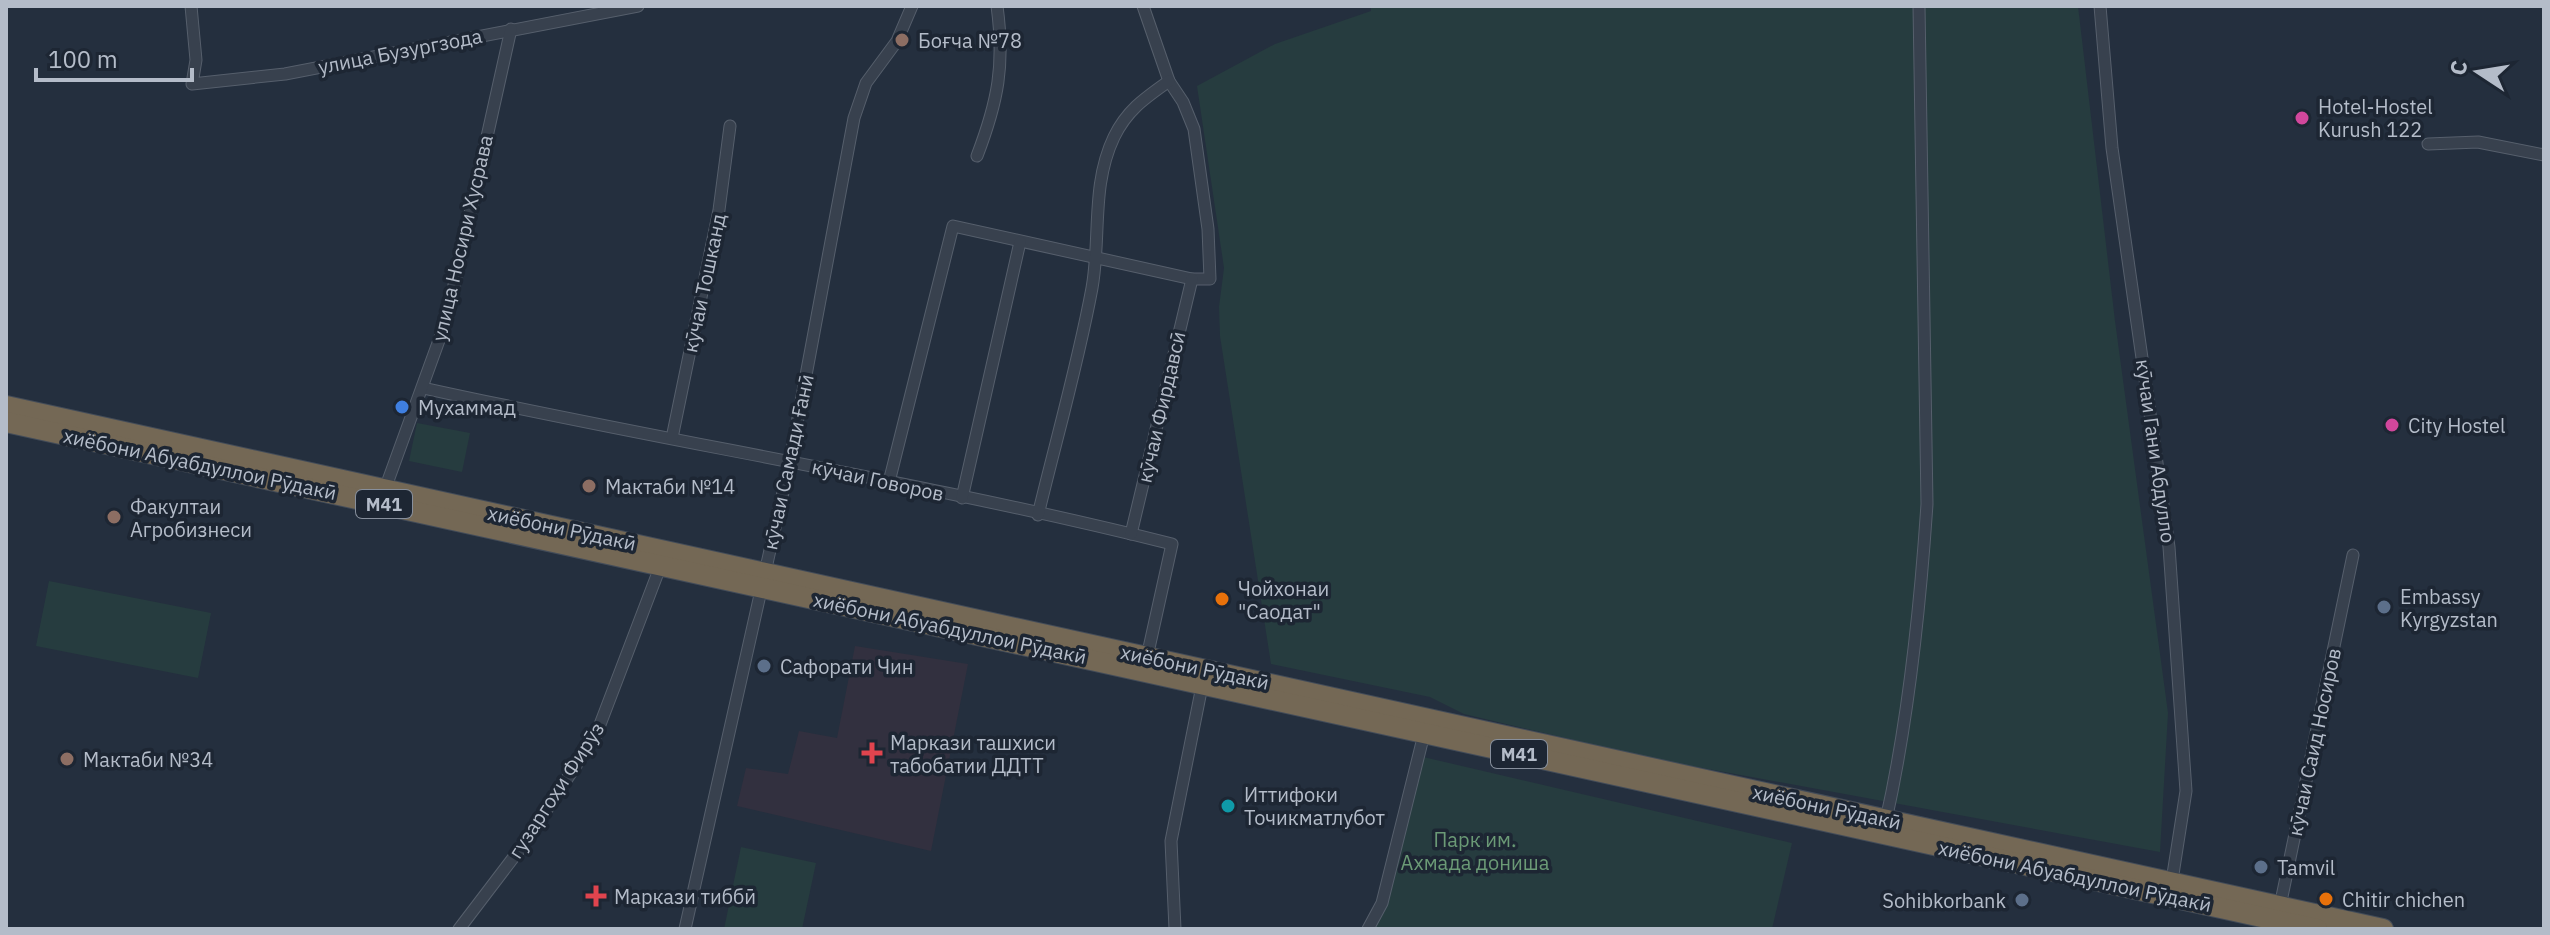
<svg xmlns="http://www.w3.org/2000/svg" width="2550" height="935" font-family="'IBM Plex Sans',sans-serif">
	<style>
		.medical { fill: #32303f }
		.green { fill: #263c3f }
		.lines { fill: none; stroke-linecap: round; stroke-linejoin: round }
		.street-casing { stroke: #565f6c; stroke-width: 13 }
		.highway-casing { stroke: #434c59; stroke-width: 22 }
		.street { stroke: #38414e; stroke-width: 11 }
		.highway { stroke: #746855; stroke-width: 20 }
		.education-dot { fill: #8d6e63; stroke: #1d2633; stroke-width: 3 }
		.hotel-dot { fill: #d1479c; stroke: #1d2633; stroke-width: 3 }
		.shop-dot { fill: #3f7fe0; stroke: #1d2633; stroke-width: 3 }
		.food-dot { fill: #e8710a; stroke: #1d2633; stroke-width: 3 }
		.service-dot { fill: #5c6f8a; stroke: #1d2633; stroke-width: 3 }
		.health-dot { fill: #e0444e; stroke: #1d2633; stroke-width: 3 }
		.culture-dot { fill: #0f9aa8; stroke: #1d2633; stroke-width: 3 }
		.labels { text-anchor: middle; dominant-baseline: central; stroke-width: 7; stroke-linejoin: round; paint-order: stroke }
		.shield { fill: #1d2633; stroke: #878f9c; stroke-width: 2 }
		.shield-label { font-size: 18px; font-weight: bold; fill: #b4bcc9 }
		.poi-label { font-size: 20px; fill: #b4bcc9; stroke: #1d2633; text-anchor: start }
		.street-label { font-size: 20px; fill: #b4bcc9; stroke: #1d2633 }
		.park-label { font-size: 20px; fill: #6b9a76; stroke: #1d2633 }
	</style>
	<rect width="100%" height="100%" fill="#242f3e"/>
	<path class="medical" d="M855,646l113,18 -37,187 -194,-45 9,-38 42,6 11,-43 38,7z"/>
	<g class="green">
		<path d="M1371,6h707l37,315 53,392 -8,139 -501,-92 -195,-46 -34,-17 -159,-33 -51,-328 -1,-29 5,-39 -27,-182 78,-42 96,-33z"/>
		<path d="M417,423l53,10 -8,39 -53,-11z"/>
		<path d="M49,581l162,32 -13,65 -162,-32z"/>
		<path d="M1419,756l373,87 -20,86h-404z"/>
		<path d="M741,847l75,16 -14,66h-78z"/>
	</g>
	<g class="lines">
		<g class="street-casing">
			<g id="street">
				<path d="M191,6l5,54 -4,24 93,-10 353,-68"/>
				<path d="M2100,6l12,142 57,399 17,244 -15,96"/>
				<path d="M2428,144l50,-2 66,13"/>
				<path d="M977,156c21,-55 28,-91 20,-150"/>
				<path d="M423,388c249,55 502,94 749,156l-25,113"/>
				<path d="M672,438l47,-228 11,-84"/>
				<path d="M889,482l64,-256 239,53h18l-2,-50 -14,-100 -11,-27 -14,-21 -26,-75"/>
				<path d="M385,489l61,-168 65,-292"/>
				<path d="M962,498l58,-256"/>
				<path d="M1038,515c18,-75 40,-151 54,-227 9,-50 -1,-103 22,-151 13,-27 31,-39 55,-56"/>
				<path d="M1131,534l61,-255"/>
				<path d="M1886,820c23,-103 34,-211 41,-316l-8,-498"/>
				<path d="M2279,911l74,-356"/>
				<path d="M459,929l67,-88 70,-106 66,-173"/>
				<path d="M685,929l105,-468 64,-343 12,-35 31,-42 15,-35"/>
				<path d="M1175,929l-4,-88 32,-160"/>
				<path d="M1368,929l14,-26 43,-173"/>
			</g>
		</g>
		<g class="highway-casing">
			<g id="highway">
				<path d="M6,406l2377,523"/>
				<path d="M6,422l2311,507"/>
			</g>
		</g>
		<use href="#street" class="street"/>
		<use href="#highway" class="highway"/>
	</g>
	<g class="education-dot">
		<circle cx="902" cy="40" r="8"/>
		<circle cx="589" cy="486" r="8"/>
		<circle cx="114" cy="517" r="8"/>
		<circle cx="67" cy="759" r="8"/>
	</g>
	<g class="hotel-dot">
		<circle cx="2302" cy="118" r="8"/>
		<circle cx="2392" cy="425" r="8"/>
	</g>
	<circle class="shop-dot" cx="402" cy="407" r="8"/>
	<g class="food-dot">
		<circle cx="1222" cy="599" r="8"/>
		<circle cx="2326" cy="899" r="8"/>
	</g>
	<g class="service-dot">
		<circle cx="2384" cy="607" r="8"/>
		<circle cx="764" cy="666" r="8"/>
		<circle cx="2261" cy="867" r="8"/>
		<circle cx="2022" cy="900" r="8"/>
	</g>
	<g class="health-dot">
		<path d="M868 741h8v8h8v8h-8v8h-8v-8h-8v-8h8z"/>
		<path d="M592 884h8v8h8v8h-8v8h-8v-8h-8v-8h8z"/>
	</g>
	<circle class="culture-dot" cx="1228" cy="806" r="8"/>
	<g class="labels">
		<g class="shield">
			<rect x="356" y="490" width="56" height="28" rx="6"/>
			<rect x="1491" y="740" width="56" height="28" rx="6"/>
		</g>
		<g class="shield-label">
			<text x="384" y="504">M41</text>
			<text x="1519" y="754">M41</text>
		</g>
		<g class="poi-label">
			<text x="918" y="40">Боғча №78</text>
			<text x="2318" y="106">Hotel-Hostel<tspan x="2318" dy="23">Kurush 122</tspan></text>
			<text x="418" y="407">Мухаммад</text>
			<text x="2408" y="425">City Hostel</text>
			<text x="605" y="486">Мактаби №14</text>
			<text x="130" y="506">Факултаи<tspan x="130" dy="23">Агробизнеси</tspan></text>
			<text x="1238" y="588">Чойхонаи<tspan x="1238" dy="23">"Саодат"</tspan></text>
			<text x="2400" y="596">Embassy<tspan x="2400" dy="23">Kyrgyzstan</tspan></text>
			<text x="780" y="666">Сафорати Чин</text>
			<text x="890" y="742">Маркази ташхиси<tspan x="890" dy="23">табобатии ДДТТ</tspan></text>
			<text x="83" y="759">Мактаби №34</text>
			<text x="1244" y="794">Иттифоки<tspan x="1244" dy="23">Точикматлубот</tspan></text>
			<text x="2277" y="867">Tamvil</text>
			<text x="614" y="896">Маркази тиббӣ</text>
			<text x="2342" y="899">Chitir chichen</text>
			<text x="2006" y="900" text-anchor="end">Sohibkorbank</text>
		</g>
		<g class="street-label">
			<text transform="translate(400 51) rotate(-11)">улица Бузургзода</text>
			<text transform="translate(462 238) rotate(-77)">улица Носири Хусрава</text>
			<text transform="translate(704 283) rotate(-78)">кӯчаи Тошканд</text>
			<text transform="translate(1161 407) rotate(-77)">кӯчаи Фирдавсӣ</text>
			<text transform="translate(2156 451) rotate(82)">кӯчаи Гани Абдулло</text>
			<text transform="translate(788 462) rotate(-78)">кӯчаи Самади Ғанӣ</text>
			<text transform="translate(200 464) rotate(12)">хиёбони Абуабдуллои Рӯдакӣ</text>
			<text transform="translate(878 480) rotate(12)">кӯчаи Говоров</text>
			<text transform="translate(562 528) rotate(12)">хиёбони Рӯдакӣ</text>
			<text transform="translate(950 628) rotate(12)">хиёбони Абуабдуллои Рӯдакӣ</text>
			<text transform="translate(1195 667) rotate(12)">хиёбони Рӯдакӣ</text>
			<text transform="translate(2314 742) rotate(-78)">кӯчаи Саид Носиров</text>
			<text transform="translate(556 790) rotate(-57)">гузаргоҳи Фирӯз</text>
			<text transform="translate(1827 807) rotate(12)">хиёбони Рӯдакӣ</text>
			<text transform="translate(2075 876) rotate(12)">хиёбони Абуабдуллои Рӯдакӣ</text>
		</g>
		<g class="park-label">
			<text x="1475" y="839">Парк им.<tspan x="1475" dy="23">Ахмада дониша</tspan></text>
		</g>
	</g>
	<rect width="2550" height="935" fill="none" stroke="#b4bcc9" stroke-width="16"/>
	<g transform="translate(2478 72) rotate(282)" stroke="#1d2633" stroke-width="6" paint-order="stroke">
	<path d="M0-6L14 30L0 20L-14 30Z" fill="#b4bcc9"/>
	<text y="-12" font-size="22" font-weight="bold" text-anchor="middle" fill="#b4bcc9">С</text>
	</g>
	<path d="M36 68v12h156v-12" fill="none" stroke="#b4bcc9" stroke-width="4"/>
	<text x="48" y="68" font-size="24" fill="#b4bcc9" stroke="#1d2633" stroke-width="6" paint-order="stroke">100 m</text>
</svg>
